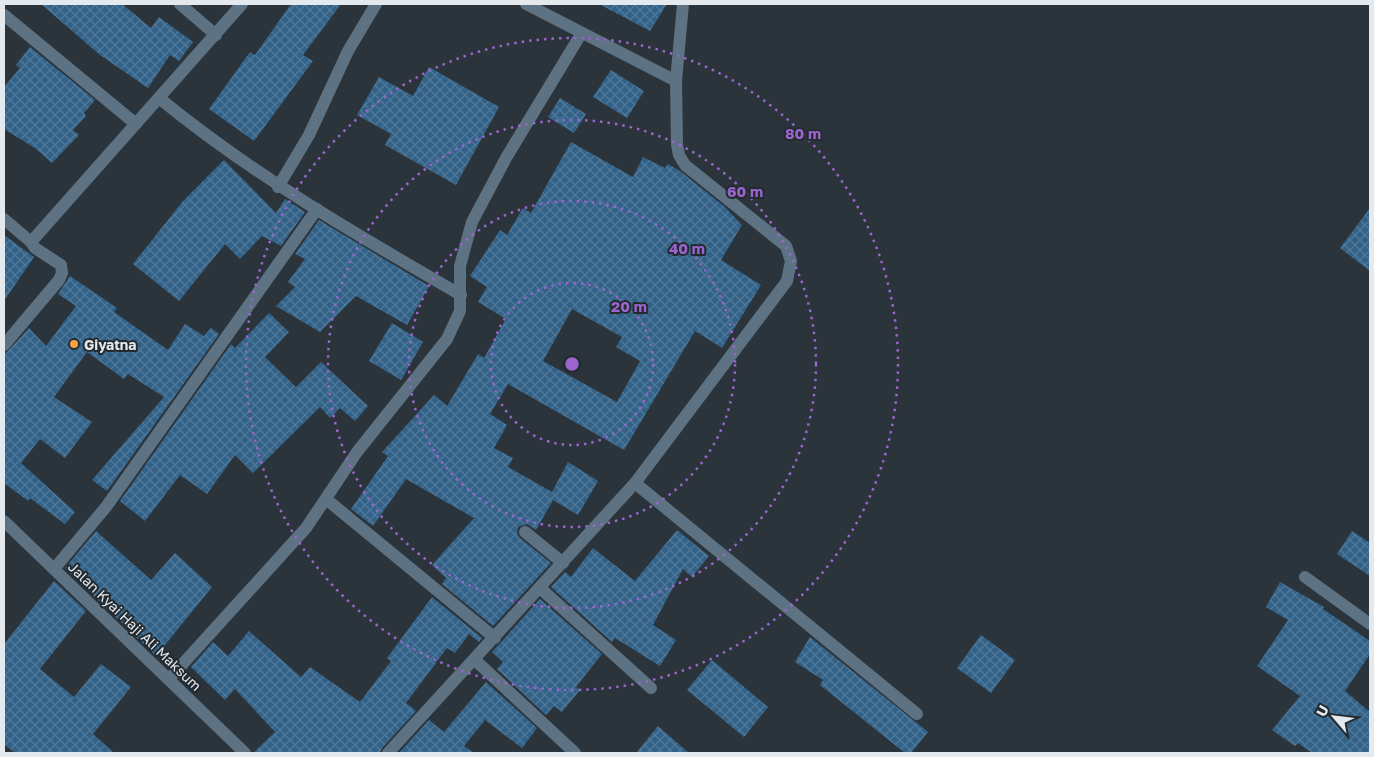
<svg xmlns="http://www.w3.org/2000/svg" width="1374" height="757" font-family="'Golos Text',sans-serif">
	<style>
		.building { fill: url(#building-cross-hatch); fill-rule: evenodd }
		.lines { fill: none; stroke-linecap: round; stroke-linejoin: round }
		.minor { stroke: #5d7283; stroke-width: 12 }
		.tertiary { stroke: #5d7283; stroke-width: 12 }
		.ring { fill: none; stroke: #9a65cd; stroke-width: 2.5; stroke-dasharray: 2.5 5 }
		.poi-dot { fill: #f7a248; stroke: #232a30; stroke-width: 2 }
		.labels { text-anchor: middle; dominant-baseline: central; stroke-width: 4; stroke-linejoin: round; paint-order: stroke }
		.poi-label { font-size: 14px; font-weight: bold; fill: #e4e9ee; stroke: #232a30; text-anchor: start }
		.street-label { font-size: 14px; fill: #e4e9ee; stroke: #232a30 }
		.centre { fill: #9a65cd; stroke: #232a30; stroke-width: 2.5 }
		.ring-label { font-size: 15px; text-anchor: middle; font-weight: bold; fill: #9a65cd; stroke: #232a30; stroke-width: 4; stroke-linejoin: round; paint-order: stroke }
	</style>
	<defs>
		<pattern id="building-cross-hatch" width="8" height="8" patternUnits="userSpaceOnUse" patternTransform="scale(1.25)"><rect width="8" height="8" fill="#326288"/><path d="M0 0l8 8M0 8l8-8" fill="none" stroke="#507899"/></pattern>
	</defs>
	<rect width="100%" height="100%" fill="#2c343b"/>
	<g class="building">
		<path d="M41,4h81l29,24 8,-11 34,25 -14,19 -9,-6 -22,33 -48,-33z"/>
		<path d="M291,4h50l-38,51 10,6 -59,80 -45,-32 41,-57 5,3z"/>
		<path d="M599,4h68l-17,27z"/>
		<path d="M30,47l65,53 -11,13 2,3 -13,14 6,5 -27,28 -17,-15 -31,-19v-42l16,-19 -4,-3z"/>
		<path d="M429,67l70,40 -43,78 -71,-40 6,-11 -34,-19 22,-38 34,19z"/>
		<path d="M611,70l33,21 -17,27 -34,-21z"/>
		<path d="M560,98l26,16 -12,19 -26,-16z"/>
		<path d="M571,142l62,35 10,-20 22,11 3,-4 12,7 45,36 17,18 -21,35 40,25 -39,63 -27,-17 -71,119 -116,-66 -18,30 17,11 -13,23 19,10 -5,9 44,25 16,-30 30,19 -20,34 -25,-15 -17,30 -9,-6 -9,3 -1,7 3,4 31,25 -58,63 -51,-42 4,-6 -14,-13 42,-47 -68,-39 -33,47 -22,-17 37,-53 -6,-4 52,-57 13,11 31,-52 6,4 22,-39 -28,-17 9,-15 -17,-11 30,-46 7,5 16,-27 8,5zM572,309l50,28 -6,10 24,14 -23,41 -74,-41z"/>
		<path d="M224,160l52,53 9,-14 20,13 -24,34 -19,-10 -22,23 -15,-15 -46,57 -46,-37 50,-63z"/>
		<path d="M1370,208v63l-30,-23z"/>
		<path d="M319,220l110,66 -22,39 -51,-29 -36,36 -44,-26 19,-19 -7,-5 17,-23 -10,-5z"/>
		<path d="M4,235l30,22 -30,44z"/>
		<path d="M70,276l47,32 -3,4 54,38 17,-26 19,12 7,-8 8,6 -112,157 -15,-11 72,-83 -36,-23 -4,5 -37,-27 -33,45 38,25 -27,36 -25,-19 -19,24 54,49 -10,12 -35,-26 -2,3 -24,-18v-128l25,-27 17,18 30,-40 -18,-12z"/>
		<path d="M269,313l20,19 -24,25 31,30 25,-25 47,44 -13,15 -15,-13 -10,10 -10,-11 -67,66 -18,-18 -28,39 -27,-19 -35,46 -25,-20 111,-157 4,4z"/>
		<path d="M392,323l31,19 -22,38 -32,-19z"/>
		<path d="M677,530l32,26 -17,21 -9,-8 -30,56 23,15 -16,26 -45,-28 -3,4 -61,-55 14,-15 6,5 22,-29 42,33z"/>
		<path d="M96,531l55,49 24,-27 37,34 -56,69 -91,-88z"/>
		<path d="M1352,531l18,12v33l-33,-22z"/>
		<path d="M54,581l32,30 -46,58 34,28 27,-33 30,23 -38,47 21,19h-99l-11,-9v-100z"/>
		<path d="M1280,582l44,25 -1,2 47,32v13l-25,37 25,21v41h-58l-14,-10 -3,3 -23,-16 28,-34 -43,-30 31,-46 -22,-13z"/>
		<path d="M432,597l50,41 -3,4 -10,-8 -14,19 -8,-5 -41,55 10,8 -34,37 -2,5h-127l22,-21 -40,-43 -10,11 -34,-33 22,-25 15,14 21,-25 52,46 9,-10 50,35 31,-41 -4,-3z"/>
		<path d="M540,599l62,55 -26,33 4,3 -18,22 -8,-6 -8,9 -49,-46 6,-7 -11,-10z"/>
		<path d="M981,635l34,25 -24,33 -34,-25z"/>
		<path d="M810,637l118,95 -17,21h-6l-85,-68 3,-5 -28,-18z"/>
		<path d="M712,660l56,47 -24,30 -57,-47z"/>
		<path d="M486,682l51,46 -15,20 -37,-28 -21,26 10,7h-75l30,-33 15,12z"/>
		<path d="M658,726l31,27h-53z"/>
	</g>
	<g class="lines">
		<g class="minor">
			<path d="M180,4l36,31"/>
			<path d="M4,15l132,109"/>
			<path d="M676,81l7,-77"/>
			<path d="M159,98c94,77 198,137 302,197"/>
			<path d="M278,187l31,-52 39,-84 28,-47"/>
			<path d="M4,219l27,23"/>
			<path d="M4,345l55,-65 3,-7 -1,-8 -26,-17 -4,-6 211,-238"/>
			<path d="M635,483l282,231"/>
			<path d="M326,499l169,139"/>
			<path d="M525,532l38,31"/>
			<path d="M54,569l52,-62 211,-298"/>
			<path d="M1305,577l65,47"/>
			<path d="M540,588l111,100"/>
			<path d="M475,660l100,93"/>
			<path d="M169,679l137,-151 51,-76 90,-113 13,-28v-45l12,-44 34,-64 75,-124"/>
			<path d="M388,753l247,-270 152,-202 4,-20 -5,-15 -101,-81 -6,-10 -2,-10 -1,-64 -150,-77"/>
		</g>
		<path class="tertiary" d="M4,521l241,232"/>
	</g>
	<g class="ring">
		<circle cx="572" cy="364" r="81"/>
		<circle cx="572" cy="364" r="163"/>
		<circle cx="572" cy="364" r="244"/>
		<circle cx="572" cy="364" r="326"/>
	</g>
	<circle class="poi-dot" cx="74" cy="344" r="5"/>
	<g class="labels">
		<g class="poi-label">
			<text x="84" y="344">Giyatna</text>
		</g>
		<g class="street-label">
			<text transform="translate(135 626) rotate(44)">Jalan Kyai Haji Ali Maksum</text>
		</g>
	</g>
	<circle cx="572" cy="364" r="8" class="centre"/>
	<g class="ring-label">
		<text x="803" y="139">80 m</text>
		<text x="745" y="197">60 m</text>
		<text x="687" y="254">40 m</text>
		<text x="629" y="312">20 m</text>
	</g>
	<rect width="1374" height="757" fill="none" stroke="#e4e9ee" stroke-width="10"/>
	<g transform="translate(1334 717) rotate(298)" stroke="#232a30" stroke-width="4" paint-order="stroke">
	<path d="M0-4L9 19L0 12L-9 19Z" fill="#e4e9ee"/>
	<text y="-8" font-size="14" font-weight="bold" text-anchor="middle" fill="#e4e9ee">U</text>
	</g>
</svg>
